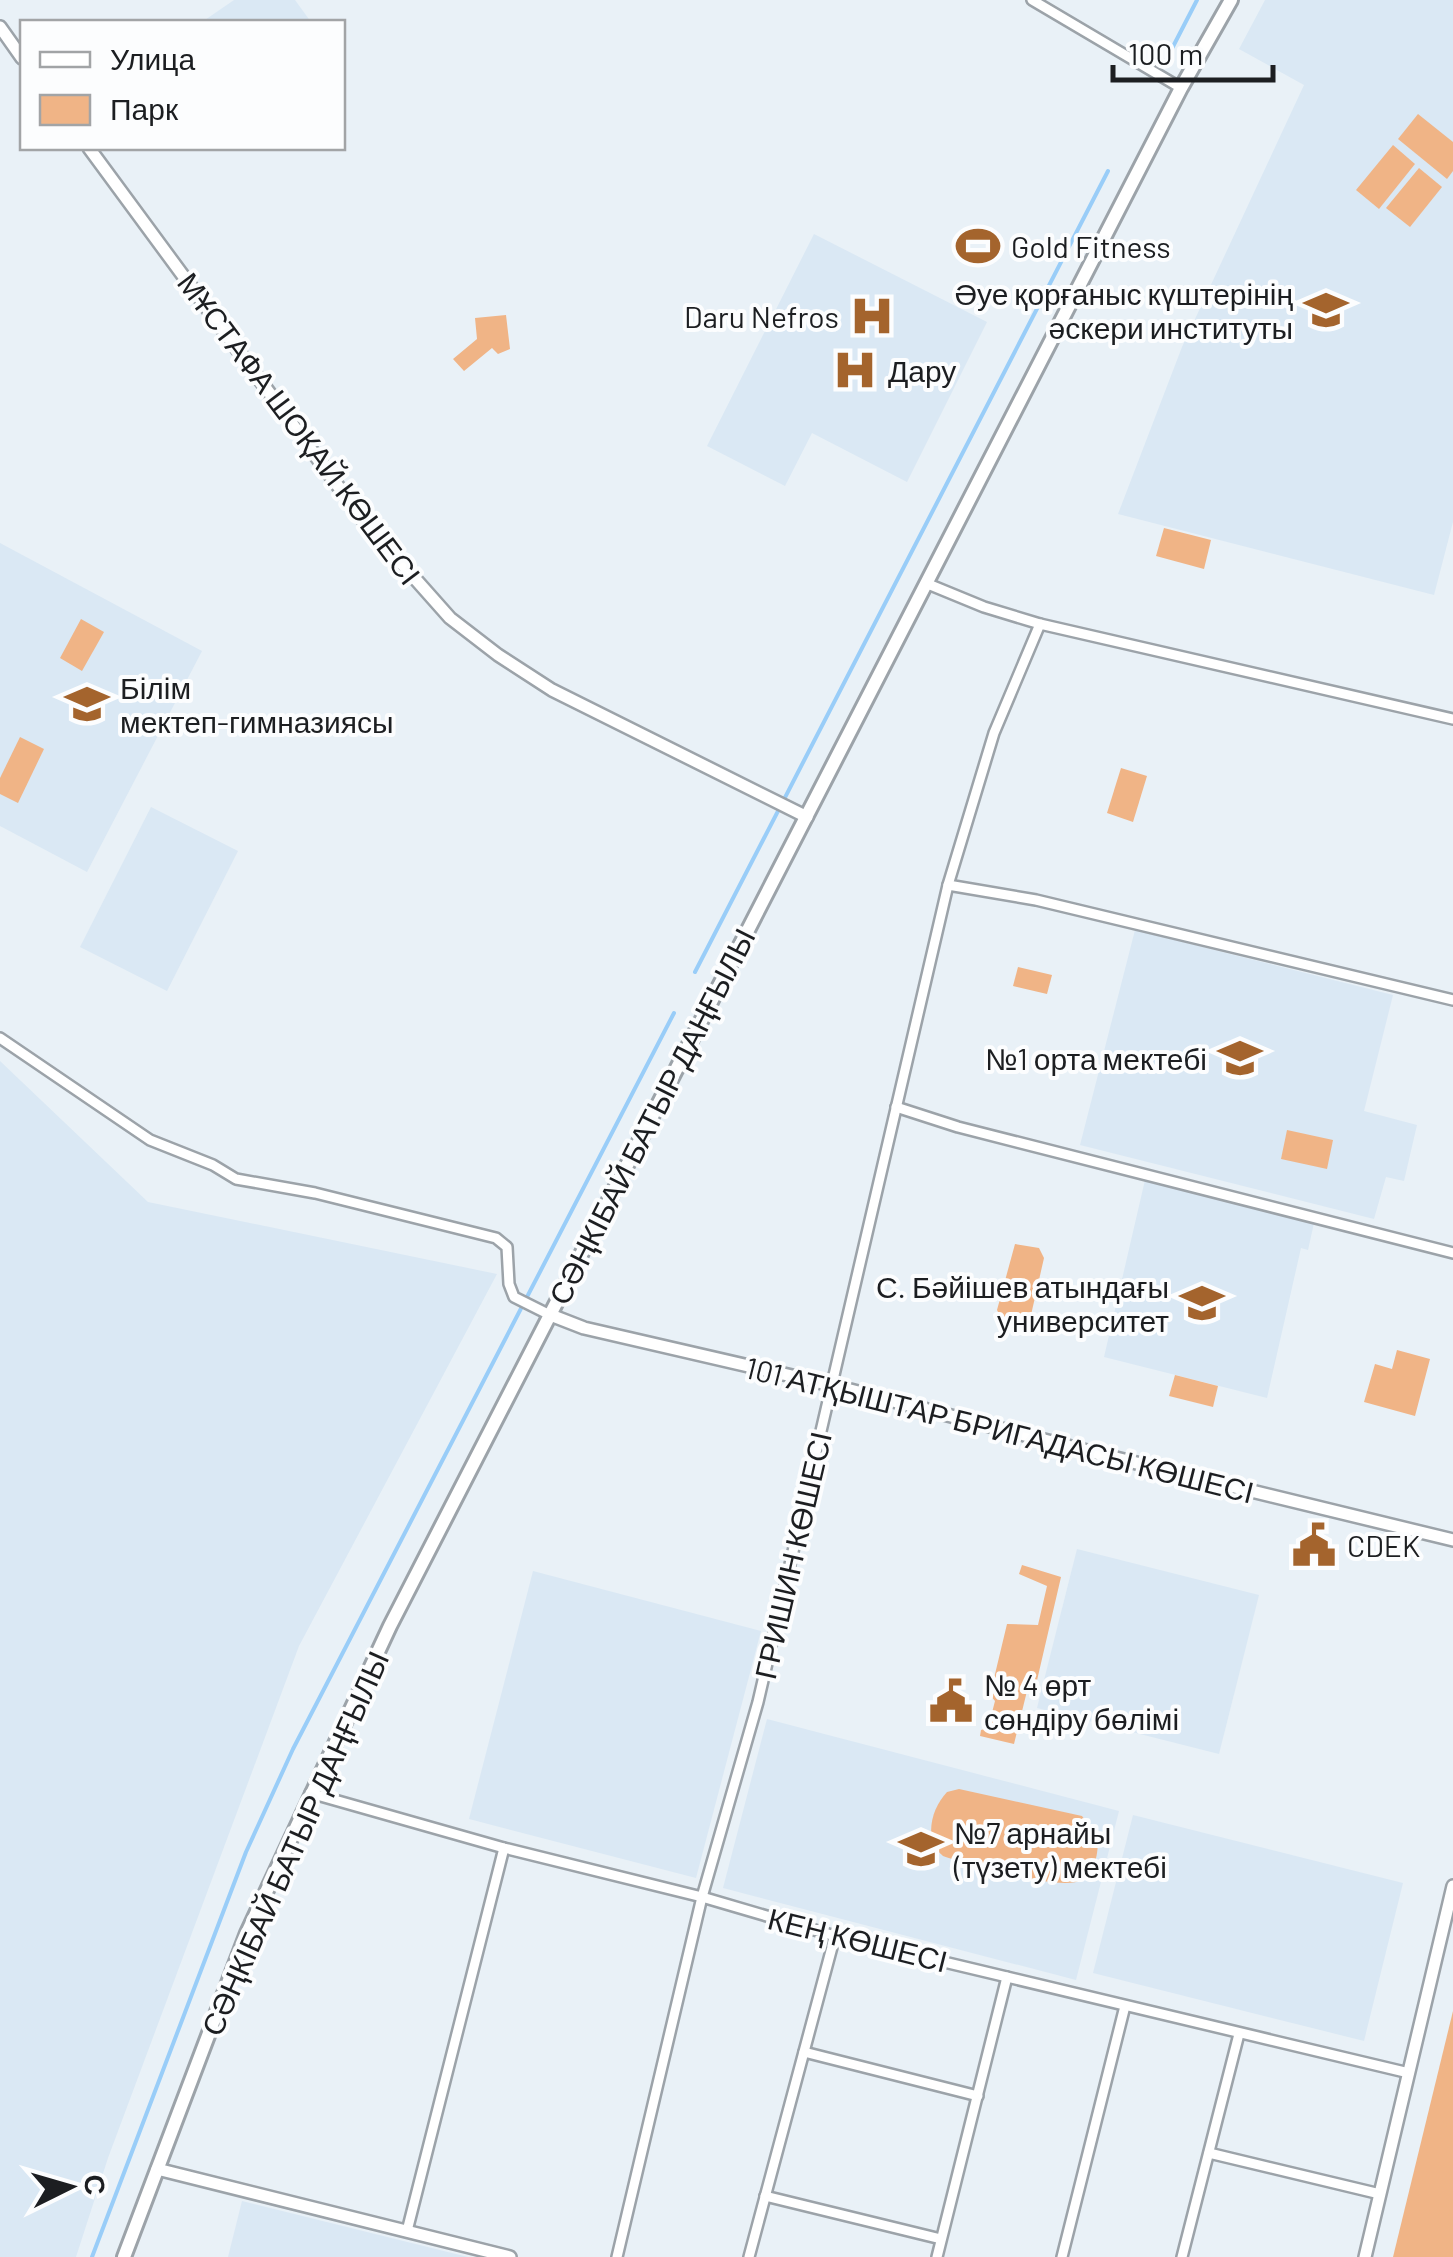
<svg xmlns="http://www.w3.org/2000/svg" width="1453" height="2257" font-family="Barlow,sans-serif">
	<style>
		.built { fill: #dae8f4 }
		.green { fill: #f0b486 }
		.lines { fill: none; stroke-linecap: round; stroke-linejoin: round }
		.stream { stroke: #99cdf8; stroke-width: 4 }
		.minor-casing { stroke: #9ca3a9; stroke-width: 14 }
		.tertiary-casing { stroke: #9ca3a9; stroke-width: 16 }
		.secondary-casing { stroke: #9ca3a9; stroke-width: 18 }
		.minor { stroke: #fff; stroke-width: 9 }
		.tertiary { stroke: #fff; stroke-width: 11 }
		.secondary { stroke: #fff; stroke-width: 12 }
		.labels { text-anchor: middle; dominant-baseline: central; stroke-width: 8; stroke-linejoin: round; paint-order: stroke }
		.poi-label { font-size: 30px; fill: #1c1e21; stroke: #fcfdfe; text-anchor: start }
		.street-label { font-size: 30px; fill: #1c1e21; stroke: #fcfdfe }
	</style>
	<rect width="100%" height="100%" fill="#e9f1f7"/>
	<g class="built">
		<path d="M234,0h61l16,22h-109z"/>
		<path d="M1265,0h188v522l-19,73 -316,-81 64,-167 122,-262 -65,-36z"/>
		<path d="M814,234l173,88 -80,160 -95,-49 -27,53 -78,-40z"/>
		<path d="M0,543l202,108 -115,221 -87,-46z"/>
		<path d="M151,807l87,44 -71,140 -87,-44z"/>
		<path d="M1135,930l258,65 -29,116 53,14 -13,56 -18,-4 -12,42 -294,-74z"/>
		<path d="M0,1061l148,141 349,72 -198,372 -191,512 -32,99h-76z"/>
		<path d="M1145,1180l169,43 -6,27 -7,-2 -34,150 -163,-41z"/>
		<path d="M1077,1549l182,46 -40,159 -182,-46z"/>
		<path d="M533,1571l228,60 -65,247 -227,-59z"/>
		<path d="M767,1719l352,92 -43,169 -353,-92z"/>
		<path d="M1133,1815l270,68 -39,158 -271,-68z"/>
		<path d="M242,2201l226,56h-240z"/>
	</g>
	<g class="green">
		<path d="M1418,114l35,28v29l-6,8 -49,-40z"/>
		<path d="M1393,145l22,19 -36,45 -23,-19z"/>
		<path d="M1419,168l23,19 -32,40 -24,-19z"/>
		<path d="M506,315l4,34 -12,5 -6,-6 -28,23 -11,-12 24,-20 -2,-21z"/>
		<path d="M1164,528l47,12 -7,29 -48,-13z"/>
		<path d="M81,619l23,13 -22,39 -22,-13z"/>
		<path d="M20,737l24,12 -26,54 -18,-9v-16z"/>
		<path d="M1121,768l26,8 -14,46 -26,-9z"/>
		<path d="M1018,967l34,8 -5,19 -34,-8z"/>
		<path d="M1287,1130l46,10 -6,29 -46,-10z"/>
		<path d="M1015,1244l24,4 5,10 -13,57 -4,6 -26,-3 -4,-8z"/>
		<path d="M1397,1350l33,9 -15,57 -51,-14 11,-38 17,5z"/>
		<path d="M1175,1375l43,11 -5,21 -44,-11z"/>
		<path d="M1022,1565l39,12 -26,112 -8,2 -13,53 -34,-8 1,-6 7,-2 7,-27 -5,-6 17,-71 31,1 9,-39 -28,-12z"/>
		<path d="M959,1789l123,27 16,21c0,16 -2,34 -16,43 -21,12 -114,-15 -139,-24 -20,-16 -12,-47 4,-64z"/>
		<path d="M1453,2011v246h-60z"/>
	</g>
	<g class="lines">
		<g class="stream">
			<path d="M1164,64l33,-64"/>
			<path d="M695,972l413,-801"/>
			<path d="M92,2257l154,-405 47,-103 381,-736"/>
		</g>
		<g class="minor-casing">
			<g id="minor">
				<path d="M1032,0l149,88"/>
				<path d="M928,584l56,23 56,17 413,95"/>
				<path d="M948,885l88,15 417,100"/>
				<path d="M0,1038l150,102 63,25 23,14 79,14 181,45 11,9 2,37 5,13 34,17"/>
				<path d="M896,1107l62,20 495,126"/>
				<path d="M310,1793l194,55 198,49 133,39 574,137"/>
				<path d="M804,2052l174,44"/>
				<path d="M1209,2153l171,41"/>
				<path d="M765,2196l176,43"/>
				<path d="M407,2231l97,-383"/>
				<path d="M617,2257l85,-360 56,-195 190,-817 46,-152 46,-109"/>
				<path d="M749,2257l86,-321"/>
				<path d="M937,2257l70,-280"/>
				<path d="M1062,2257l63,-251"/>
				<path d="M1182,2257l57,-223"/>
			</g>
		</g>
		<g class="tertiary-casing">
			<g id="tertiary">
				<path d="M0,27l22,31"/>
				<path d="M89,148l274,372 87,98 48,37 54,35 255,127"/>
				<path d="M548,1314l36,14 247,57 252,65 370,90"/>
				<path d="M157,2169l353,88"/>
				<path d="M1365,2257l88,-371"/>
			</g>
		</g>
		<g class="secondary-casing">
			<path id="secondary" d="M124,2257l123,-324 143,-307 791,-1538 50,-88"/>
		</g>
		<use href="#minor" class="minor"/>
		<use href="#tertiary" class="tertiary"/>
		<use href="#secondary" class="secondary"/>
	</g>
	<defs>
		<g id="stadium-bare" transform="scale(3.45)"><path d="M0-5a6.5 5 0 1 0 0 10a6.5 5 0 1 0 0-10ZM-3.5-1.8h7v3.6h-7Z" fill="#a4642d" stroke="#fcfdfe" stroke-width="2.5" paint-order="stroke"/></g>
		<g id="university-bare" transform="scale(3.45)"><path d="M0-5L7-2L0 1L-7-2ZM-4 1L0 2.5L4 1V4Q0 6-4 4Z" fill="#a4642d" stroke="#fcfdfe" stroke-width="2.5" paint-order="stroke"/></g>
		<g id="hospital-bare" transform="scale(3.45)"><path d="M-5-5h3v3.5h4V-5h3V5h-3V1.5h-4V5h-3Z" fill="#a4642d" stroke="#fcfdfe" stroke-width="2.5" paint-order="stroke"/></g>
		<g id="school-bare" transform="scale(3.45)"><path d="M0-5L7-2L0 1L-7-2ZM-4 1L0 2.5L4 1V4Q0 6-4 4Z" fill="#a4642d" stroke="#fcfdfe" stroke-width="2.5" paint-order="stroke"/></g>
		<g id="civic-bare" transform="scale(3.45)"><path d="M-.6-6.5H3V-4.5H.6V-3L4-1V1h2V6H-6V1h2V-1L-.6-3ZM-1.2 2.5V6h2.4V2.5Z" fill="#a4642d" stroke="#fcfdfe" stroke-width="2.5" paint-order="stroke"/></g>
	</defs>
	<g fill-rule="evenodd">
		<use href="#stadium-bare" x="978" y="246"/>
		<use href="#university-bare" x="1326" y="310"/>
		<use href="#hospital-bare" x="872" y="316"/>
		<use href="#hospital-bare" x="855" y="370"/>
		<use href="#school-bare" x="87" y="704"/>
		<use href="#school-bare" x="1240" y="1058"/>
		<use href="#university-bare" x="1202" y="1303"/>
		<use href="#civic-bare" x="1314" y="1545"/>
		<use href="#civic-bare" x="951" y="1701"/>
		<use href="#school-bare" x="921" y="1849"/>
	</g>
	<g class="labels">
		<g class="poi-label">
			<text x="1011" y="246">Gold Fitness</text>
			<text x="1293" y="293" text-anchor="end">Әуе қорғаныс күштерінің<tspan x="1293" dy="34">әскери институты</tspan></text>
			<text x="839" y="316" text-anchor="end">Daru Nefros</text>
			<text x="888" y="370">Дару</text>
			<text x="120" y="687">Білім<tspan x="120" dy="34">мектеп-гимназиясы</tspan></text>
			<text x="1207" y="1058" text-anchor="end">№1 орта мектебі</text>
			<text x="1169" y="1286" text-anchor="end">С. Бәйішев атындағы<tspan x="1169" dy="34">университет</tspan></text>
			<text x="1347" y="1545">CDEK</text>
			<text x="984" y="1684">№ 4 өрт<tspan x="984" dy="34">сөндіру бөлімі</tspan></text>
			<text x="954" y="1832">№7 арнайы<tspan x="954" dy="34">(түзету) мектебі</tspan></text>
		</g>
		<g class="street-label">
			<text transform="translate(300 428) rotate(53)">МҰСТАФА ШОҚАЙ КӨШЕСІ</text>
			<text transform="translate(651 1116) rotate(-63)">СӘҢКІБАЙ БАТЫР ДАҢҒЫЛЫ</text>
			<text transform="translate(1000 1429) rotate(14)">101 АТҚЫШТАР БРИГАДАСЫ КӨШЕСІ</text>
			<text transform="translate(792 1555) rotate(-77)">ГРИШИН КӨШЕСІ</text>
			<text transform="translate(294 1843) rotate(-66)">СӘҢКІБАЙ БАТЫР ДАҢҒЫЛЫ</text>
			<text transform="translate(858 1939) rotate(14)">КЕҢ КӨШЕСІ</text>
		</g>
	</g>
	<rect x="20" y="20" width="325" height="130" fill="#fcfdfe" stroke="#a2a4a6" stroke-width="2.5"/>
	<rect x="40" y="52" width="50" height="15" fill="#ffffff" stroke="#a2a4a6" stroke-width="2.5"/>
	<text x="110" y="70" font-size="30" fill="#1c1e21">Улица</text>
	<rect x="40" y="95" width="50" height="30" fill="#f0b486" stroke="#a2a4a6" stroke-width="2.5"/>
	<text x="110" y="120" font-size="30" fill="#1c1e21">Парк</text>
	<g transform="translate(70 2187) rotate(85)" stroke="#fcfdfe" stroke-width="8" paint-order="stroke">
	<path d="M0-8L18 38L0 25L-18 38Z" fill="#1c1e21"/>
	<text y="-15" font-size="28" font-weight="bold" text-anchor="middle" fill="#1c1e21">С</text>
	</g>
	<path d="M1113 65v15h160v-15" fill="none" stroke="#1c1e21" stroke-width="5"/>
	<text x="1128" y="65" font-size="30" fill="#1c1e21" stroke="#fcfdfe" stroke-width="8" paint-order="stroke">100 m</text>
</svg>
